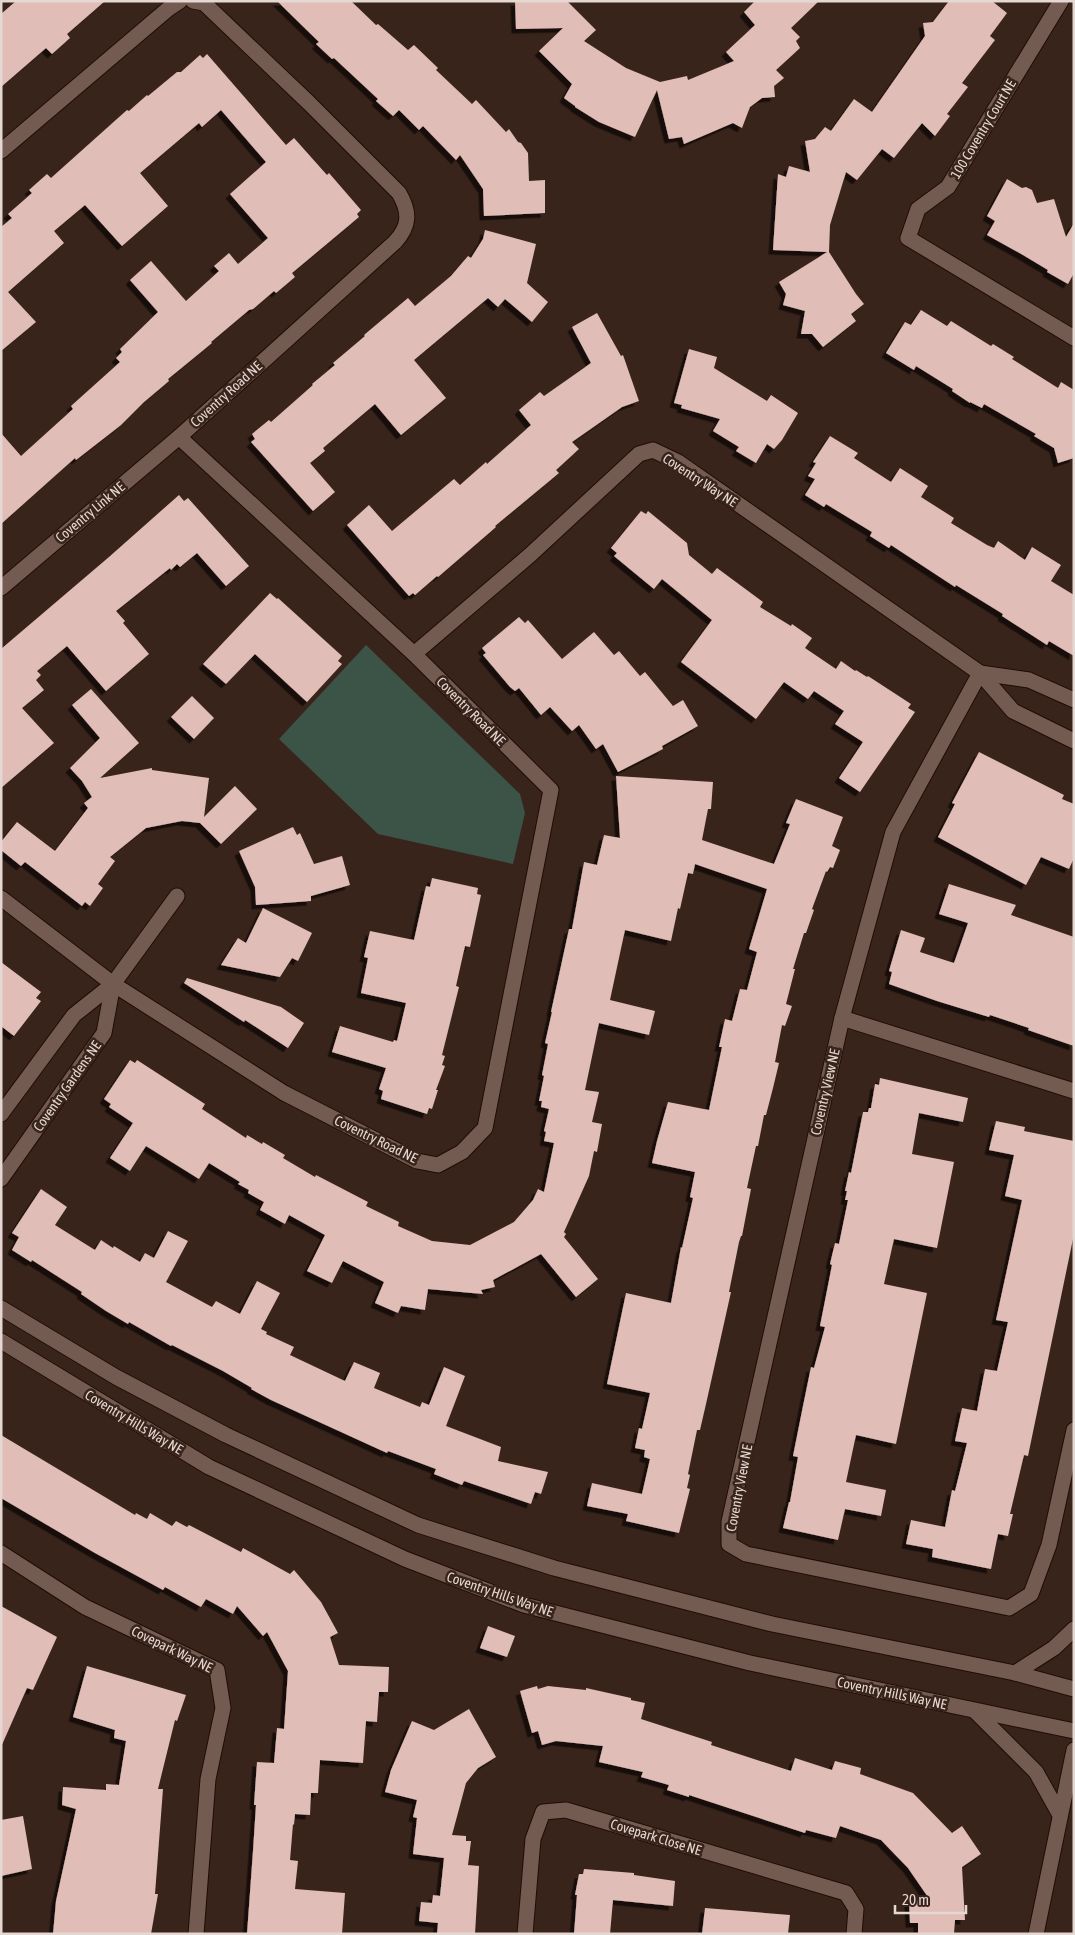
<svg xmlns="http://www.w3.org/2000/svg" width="1075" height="1935" font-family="'Asap Condensed',sans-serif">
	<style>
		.green { fill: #3c5347 }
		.building { fill: #e1bdb7; filter: url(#shadow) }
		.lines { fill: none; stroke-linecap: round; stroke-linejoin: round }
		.minor-casing { stroke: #1f0d06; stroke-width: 17 }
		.minor { stroke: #735b51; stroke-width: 15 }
		.labels { text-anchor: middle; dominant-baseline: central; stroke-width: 5; stroke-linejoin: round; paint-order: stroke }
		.street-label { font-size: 14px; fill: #e5d7d1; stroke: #39241b }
	</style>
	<defs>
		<filter id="shadow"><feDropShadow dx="-4.5" dy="4.5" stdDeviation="0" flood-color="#0009"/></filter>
	</defs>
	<rect width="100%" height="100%" fill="#39241b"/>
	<path class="green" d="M366,645l154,149 5,19 -12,51 -135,-30 -99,-95z"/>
	<g class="building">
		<path d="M16,1h89l-38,33 3,4 -18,16 -6,-6 -45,39v-73z"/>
		<path d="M277,1h74l25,24 2,-1 30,26 6,-5 24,23 -2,2 36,34 4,-4 30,32 3,-3 9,13 3,1 7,10 1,28 16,-1v33l-61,3 -1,-27 -23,-34 -4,5 -33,-34 -4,4 -20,-20 -6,6 -17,-15 2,-2 -44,-41 -2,1 -16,-15 3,-2z"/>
		<path d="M515,1h52l29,29 -12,11 42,27 34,14 27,-6 1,4 46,-19 -8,-9 29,-27 -11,-13 11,-11h64l-28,27 9,9 -4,4 4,7 -24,22 8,8 -10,8 1,11 -13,1 -12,9 -8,21 -9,-5 -49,21 -2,-7 -13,2 -12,-49 -22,47 -36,-15 -24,-15v-1l-11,-8 8,-14 -33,-33 24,-23 -47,1z"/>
		<path d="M949,1h43l15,12 -17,23 5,4 -33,43 6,4 -21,27 3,2 -15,20 -13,-13 -28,35 -12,-9 -25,31 -11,-8 -16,53 -1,27 27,42 8,10 -13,10 5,7 -33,26 -11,-13h-11l4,-23 -22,-6 3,-11 -7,-12 48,-30 -54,-2 5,-76 8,3 3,-11 21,6 -5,-31 10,-2 10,-12 6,4 23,-32 18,13 53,-76 -2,-13 10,-1z"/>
		<path d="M207,54l79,91 8,-7 33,37 2,-2 32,37 -4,4 2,3 -67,56 3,4 -19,16 -2,-2 -21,18 -4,1 -38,32 1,1 -44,36 1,2 -25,21 -23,23 -45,35 -1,-2 -74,66v-91l20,23 52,-47 -2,-3 49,-44 -4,-4 6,-6 -2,-3 38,-37 -28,-32 21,-19 35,40 33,-30 -5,-5 15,-13 9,11 30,-26 -38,-44 36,-32 -45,-52 -19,17 -3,-4 -59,50 28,33 -46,40 -37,-41 -31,26 10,12 -56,49 28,30 -35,29v-124l11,-9 -4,-4 24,-21 -3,-3 18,-16 4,4 76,-68 2,1 18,-16 1,1 29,-24h4l19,-17 3,3z"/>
		<path d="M1007,179l15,9 4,-1 6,3 5,13 17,-4 12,38 8,-14v50l-6,11 -21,-12 1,-2 -25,-15 -36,-20 8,-14 -8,-5z"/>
		<path d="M485,230l51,14 -9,39 21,19 -16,20 -27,-23 -7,8 -10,-9 -74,62 32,38 -45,37 -26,-31 -52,44 2,3 -15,12 25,29 -22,19 -62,-69 4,-3 -3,-5 17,-14 2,2 42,-37 -1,-1 23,-19 -2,-2 32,-27 -1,-1 44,-37 7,8 36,-30 17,-20 3,2 12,-19z"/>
		<path d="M921,310l26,16 4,-5 40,25 2,-2 21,13 -2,2 46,29 3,-6 13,8v68l-16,5 -4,-15 -20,-12 2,-2 -52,-30 -2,4 -12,-6v1l-18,-12 1,-2 -37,-23 -2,4 -28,-17 19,-31 6,3z"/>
		<path d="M597,313l24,43 2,-1 16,46 -17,6 -50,35 7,7 -23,21 3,3 -64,53 1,1 -58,50 -1,-1 -22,19 -2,-2 -4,3 -62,-71 22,-20 23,26 62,-52 6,6 26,-23 1,2 44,-39 -12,-15 21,-18 4,4 47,-33 -19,-36z"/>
		<path d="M689,349l28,8 -3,11 53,33 4,-6 27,18 -16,27 -8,9 -7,-5 -11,19 -20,-12 3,-4 -26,-16 7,-12 -39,-11 1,-3 -8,-2z"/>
		<path d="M830,436l28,17 -4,5 37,24 9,-14 28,18 -7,11 33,21 -3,5 36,22 7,3 4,-7 27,19 7,-13 29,18 -10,16 23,14v61l-25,-15 -2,4 -45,-29 1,-2 -47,-29 -1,2 -64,-42 -2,3 -19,-12 2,-4 -46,-28 -2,3 -19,-12 10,-16 -7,-3 8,-13 -3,-1z"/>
		<path d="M179,495l5,6 4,-3 61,68 -23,20 -29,-33 -17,14 -3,-3 -6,6 -1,-2 -54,43 9,10 -2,2 26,31 -43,37 -39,-45 -30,25 4,4 -5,5 8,10 -22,18 32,35 -53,45v-139l108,-92z"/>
		<path d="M641,511l5,3 2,-3 39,32 2,12 23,19 5,-6 46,34 -3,5 31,19 1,-2 20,14 -7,10 31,21 5,-8 14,10 1,-1 11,7 1,-1 43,28 -3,4 7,4 -55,80 -21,-14 24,-36 -28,-18 9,-13 -30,-20 -6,8 -24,-17 -28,37 -75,-57 31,-42 -50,-41 -8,10 -40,-33 3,-3 -6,-5z"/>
		<path d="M270,593l7,6 1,-1 64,58 -4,5 4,3 -35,38 -52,-48 -29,30 -23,-20z"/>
		<path d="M519,617l6,6 3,-3 34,39 32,-27 20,23 5,-4 21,25 5,-4 28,34 10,-6 15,26 -36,20 1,3 -45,23 -15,-28 -7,5 -17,-24 -7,6 -22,-24 -9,8 -22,-27 -4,3 -5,-4 -27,-32 3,-2 -4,-5z"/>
		<path d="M91,689l48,54 -39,35 52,-10v2l57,8 -5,39 31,-31 22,23 -36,35 -21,-21 -18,-2 -36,7 -36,29 5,4 -17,23 5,4 -13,18 -5,-4 -3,4 -57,-44 -4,4 -20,-16v-8l16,-20 38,29 33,-43 -4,-5 8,-6 -10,-16 -12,-13 30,-30 -28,-33z"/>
		<path d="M192,696l22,22 -20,21 -23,-22z"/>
		<path d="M979,752l85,43 -2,4 12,5v54l-5,11 -28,-12 -15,28 -88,-48 17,-33 -3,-1z"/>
		<path d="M616,776l97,6 -2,27h-3l-6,31 72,24 16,-40 -4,-1 10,-24 47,18 -11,29 8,4 -7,18 -3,-1 -3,5 -1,-1 -14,38 2,1 -8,23h-2l-11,36h2l-9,35 6,2 -7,20 -3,-1 -7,37 4,1 -6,25 -7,27h-2l-6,31h-2l-9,42 4,1 -9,47h-1l-2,6 -10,50h2l-25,112 -6,26h-3l-9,44 2,1 -3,13 3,1 -11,44 -53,-12 2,-7 -41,-8 5,-23 50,11 8,-35 -6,-2 1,-7 -10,-2 4,-20 3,1 8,-36 -43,-9 19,-91 45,10 10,-56 1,1 11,-50 -3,-1 5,-25 -43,-9 5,-22 11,-39 41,8 13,-63h-3l6,-28 7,2 8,-32 7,1 10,-38 -8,-3 18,-60 -72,-25 -2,10 -5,-1 -8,36 -2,-1 -7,33 -46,-11 -15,70 45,11 -6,24 -50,-12 -14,67 14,2 -7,30 10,2 -5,28 -3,-1 -5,25 -25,56 2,2 -2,3 34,42 -22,18 -35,-43 -48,26 2,7 -14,3 2,4 -55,-5 -3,21 -24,-4 -3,7 -23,-10 9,-21 -41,-21 -11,22 -25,-12 18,-36 -36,-20 -4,9 -25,-14 4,-8 -16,-9 1,-3 -11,-6 2,-2 -31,-19 -10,16 -53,-33 -16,25 -20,-13 23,-35 -24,-16 2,-3 -7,-5 26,-39 5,3 2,-3 68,44 -3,5 44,29 1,-3 15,9 1,-2 22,13 -2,3 32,19 1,-2 52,27 -2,4 33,16 -1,4 34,15 38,4 44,-23 19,-22 5,-11 6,3 10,-49 -10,-2 2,-9 -2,-1 5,-22 -8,-2 1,-6h-3l5,-25 -2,-1 6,-31 -3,-1 7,-31h-1l18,-83h3l12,-67 13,3 7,-30 16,3z"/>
		<path d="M293,827l4,8 3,-2 14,31 28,-8 8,29 -39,11v5l-55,4 -1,-18 -16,-36z"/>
		<path d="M432,878l46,10 -1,6 4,1 -11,52 -5,-1 -9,40 3,1 -17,68 3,1 -3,9 3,1 -9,24h2l-6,19 -3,-1 -2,6 -46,-15 2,-8 -4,-2 7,-21 -54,-16 8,-26 53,16 1,-2 3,1 9,-38 -45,-10 7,-35 -4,-1 6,-26 44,9 12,-54 4,1z"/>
		<path d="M949,884l67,21 -5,10 63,22v109l-46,-16 1,-2 -39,-13 -1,2 -52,-16 -48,-17 3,-12 -3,-1 12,-41 24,8 -5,14 34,11 14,-40 -29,-9z"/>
		<path d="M263,908l49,25 -14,28 -6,-3 -12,19 -59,-12 17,-27 8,5z"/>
		<path d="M1,962l40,30 -5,6 5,3 -27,35 -13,-10z"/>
		<path d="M187,978l94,29 23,16 -16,25 -43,-28 -1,2 -60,-39z"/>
		<path d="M880,1078l88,20 -5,24 -44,-9 -7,41 42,8 -17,86 -43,-9 -10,45 43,9 -31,151 -40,-9 -10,47 40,8 -5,26 -36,-7 -7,31 -55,-12 6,-26h1l8,-45 -5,-1 10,-50 8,-39 3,1 11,-41 -5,-1 12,-61 -2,-1 5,-21 4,1 9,-44h-3l2,-9h-2l4,-19 2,1 12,-61h5l1,-4h2l4,-24 4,1z"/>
		<path d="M996,1121l29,6 -1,4 50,10v93l-46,222 -4,-1 -14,59h3l-5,22 -10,-2 -7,35 -59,-12 1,-8 -27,-5 5,-24 34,7 7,-37 3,1 12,-48 -12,-2 7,-33 15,3 8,-42 12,2 11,-49 -12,-2 26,-120 -17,-4 9,-41 -25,-5z"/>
		<path d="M41,1189l26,18 -12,18 40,25 6,-10 12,8 1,-2 26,16 5,-9 9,5 14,-27 20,10 -22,41 46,25 4,-6 24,13 17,-33 23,12 -19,36 6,3 -1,2 28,13 -4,8 55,26 9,-19 26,11 -6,15 46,19 2,-5 7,3 15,-38 21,9 -19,50 55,21 -3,14 50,11 -7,22 -6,-2 -4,12 -67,-23 -2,4 -28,-11 2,-5 -48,-18 -1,2 -116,-53 -20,-11 1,-1 -29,-17 -51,-26 -1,1 -42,-24 -1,2 -22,-13 -25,-17 1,-2 -50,-32 -1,2 -19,-12 7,-13 -7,-4z"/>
		<path d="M1,1435l134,80 1,-2 11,6 3,-6 22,13 4,-5 11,6 2,-2 52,27 2,-4 47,26 4,-4 27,32 17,31 -8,4 9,28 50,2 -1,25h-9l-2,30 -11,-1 -3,42 -43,-3 -2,33h-7l-1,22 -15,-1 -1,11 -1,-1 -3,36 8,1 -3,28 50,4 -3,41h-95l6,-83 3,-46h-2l3,-43 17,1 3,-35 7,1 4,-58 -21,-39 -4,4 -26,-30 -4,8 -27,-15 -5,8 -36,-20 -2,3 -68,-37 -94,-55z"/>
		<path d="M1,1606l56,31 -24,53 -6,-2 -26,59z"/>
		<path d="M488,1626l27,10 -8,21 -27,-9z"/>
		<path d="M87,1666l99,29 -9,26 -2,-1 -17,69h5l-8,105h3l-7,40h-98l3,-33 20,-92 -14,-4 1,-18 43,3v-6l13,1 7,-44 -12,-3 1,-8 -42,-13z"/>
		<path d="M537,1686l1,3 10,-3 38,4v-2l45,10v2l14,3 -4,16 71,23 -1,3 80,26 4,-13 37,12 3,-9 26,7 -1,6 53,19 39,40 10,-7 19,28 -19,13 3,53h-10l-1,14h-36v-11h-8l-1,-22 21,-1 -22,-32 -27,-28 -41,-14 -4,12 -30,-8 -1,3 -116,-38v2l-22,-7 2,-5 -28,-8 2,-5 -44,-10 4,-16 -47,-5 -14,4 -4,-14 -6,2 -12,-42z"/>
		<path d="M469,1709l27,48 -18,11 -12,15 -14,52 14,1v5h5l-3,24 11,1 -4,68h-38l1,-11 -19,-2 2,-19 11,1 1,-8 7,1 4,-38 -31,-4 4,-36 -4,-1 4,-17 -32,-8 6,-22 21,-49 22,9z"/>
		<path d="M23,1816l9,53 -31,7v-56z"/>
		<path d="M584,1869l50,4v2l41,6 -2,25 -60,-6 -3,34h-36l3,-39h-2l4,-21h4z"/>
		<path d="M705,1908l85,7 -2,19h-86z"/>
	</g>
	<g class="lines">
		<g class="minor-casing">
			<g id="minor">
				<path d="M1061,1l-113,186 -30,22 -10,29 166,100"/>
				<path d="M1,151l167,-142 12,-8"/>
				<path d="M1,588l178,-151 216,-195c15,-16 15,-30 4,-49l-90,-90 -105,-100 -11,-2"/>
				<path d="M414,654l116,-99 109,-101 14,-4 25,12 302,211 33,38 61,30"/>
				<path d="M980,673l-87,159 -51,186 -113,504v22l17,10 263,54 22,-14 18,-49 25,-115"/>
				<path d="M980,673l49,7 45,20"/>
				<path d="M1,898l112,86 171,109 133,68 21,4 24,-13 23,-24 66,-338 -137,-136 -235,-217"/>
				<path d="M842,1018l232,73"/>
				<path d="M1,1114l73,-99 39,-31 64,-88"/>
				<path d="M1,1179l103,-146 9,-49"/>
				<path d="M1,1308l115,69 110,58 192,90 136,43 218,56 243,49 59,16"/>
				<path d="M1,1341l208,126 196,92 119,46 226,58 324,68"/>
				<path d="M1,1553l84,54 132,63 6,38 -15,71 -12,155"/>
				<path d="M1015,1673l39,-25 20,-19"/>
				<path d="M976,1712l60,60 24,43"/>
				<path d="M525,1934l8,-95 10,-27 23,-2 280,83 10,16 -2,25"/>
				<path d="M1036,1934l38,-184"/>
			</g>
		</g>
		<use href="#minor" class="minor"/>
	</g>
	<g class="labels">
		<g class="street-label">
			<text transform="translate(983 129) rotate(-59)">100 Coventry Court NE</text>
			<text transform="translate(226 394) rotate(-42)">Coventry Road NE</text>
			<text transform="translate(700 480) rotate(33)">Coventry Way NE</text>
			<text transform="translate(90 512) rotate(-40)">Coventry Link NE</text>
			<text transform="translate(471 711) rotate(45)">Coventry Road NE</text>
			<text transform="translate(67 1086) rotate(-55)">Coventry Gardens NE</text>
			<text transform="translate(825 1092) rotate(-77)">Coventry View NE</text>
			<text transform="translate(376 1139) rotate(26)">Coventry Road NE</text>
			<text transform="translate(134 1422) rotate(31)">Coventry Hills Way NE</text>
			<text transform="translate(739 1488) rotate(-79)">Coventry View NE</text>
			<text transform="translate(500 1594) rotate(19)">Coventry Hills Way NE</text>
			<text transform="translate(172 1649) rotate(26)">Covepark Way NE</text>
			<text transform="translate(892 1693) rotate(12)">Coventry Hills Way NE</text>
			<text transform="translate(656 1837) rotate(17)">Covepark Close NE</text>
		</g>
	</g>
	<rect width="1075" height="1935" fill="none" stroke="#e5d7d1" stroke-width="5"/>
	<path d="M895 1905v8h71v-8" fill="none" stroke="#e5d7d1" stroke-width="2.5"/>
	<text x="902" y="1905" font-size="15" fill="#e5d7d1" stroke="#39241b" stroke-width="4" paint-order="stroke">20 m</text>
</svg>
